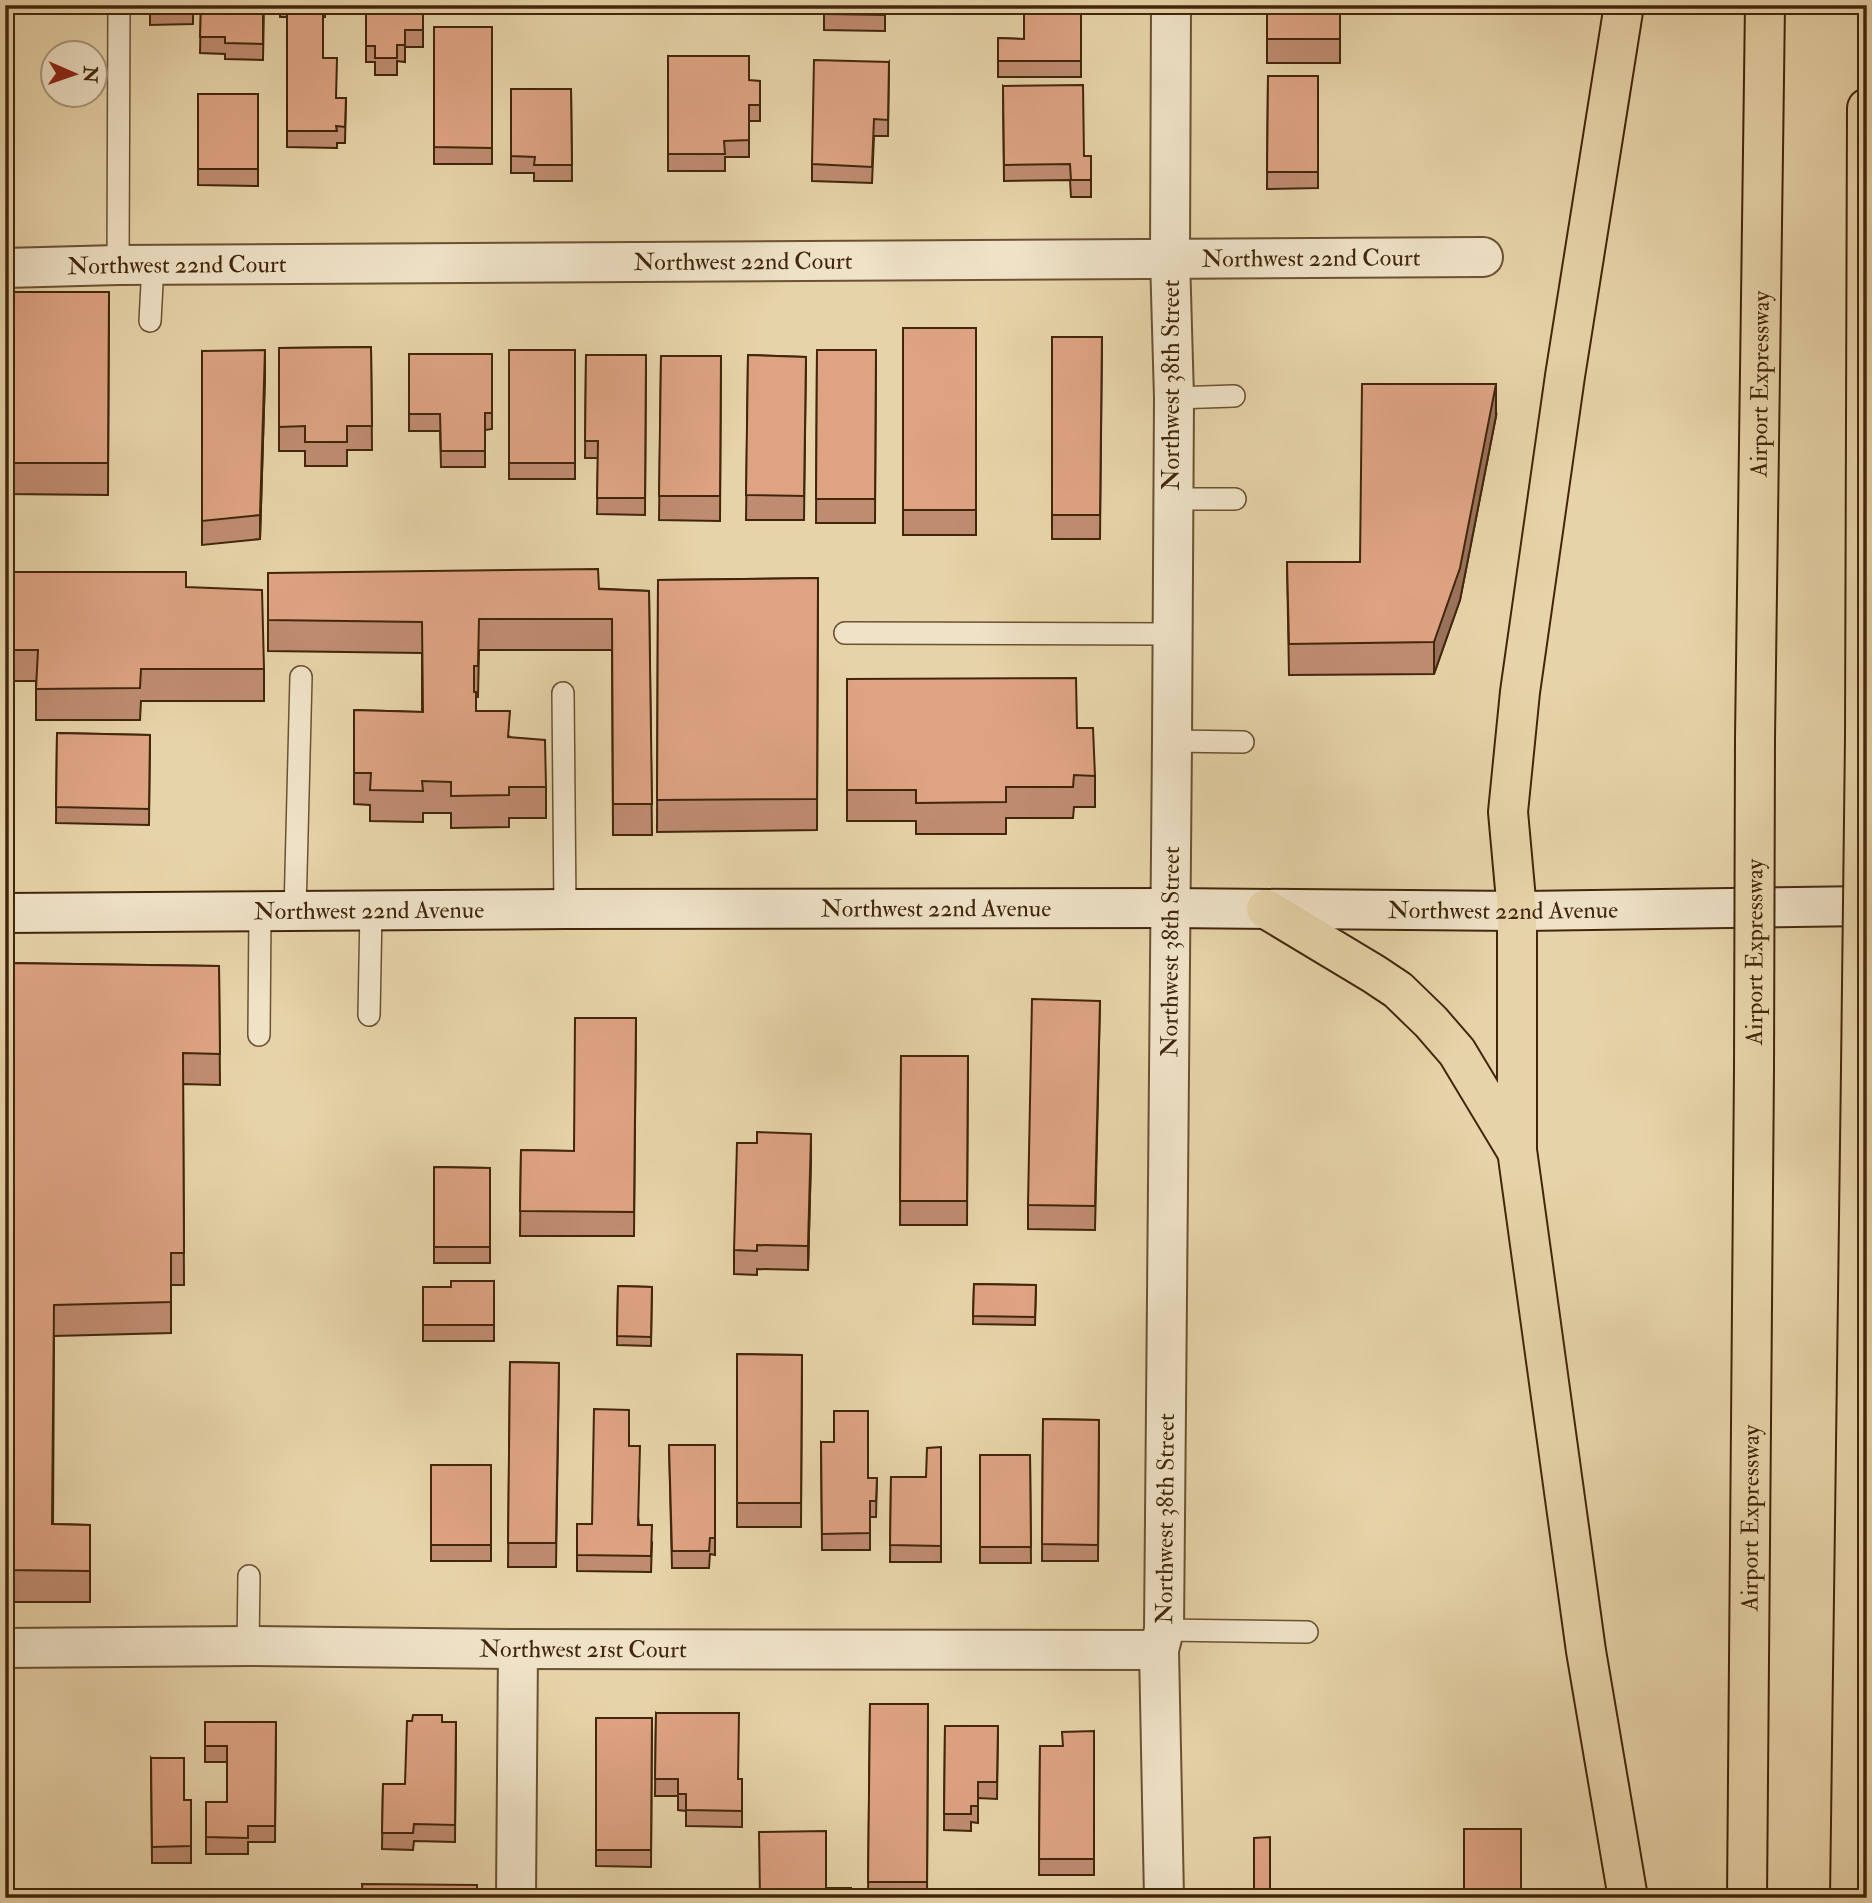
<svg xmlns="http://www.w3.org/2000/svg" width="1872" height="1903" font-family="'IM FELL Double Pica',serif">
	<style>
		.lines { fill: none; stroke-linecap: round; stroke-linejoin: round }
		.service-casing { stroke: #6b5132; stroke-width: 24 }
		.minor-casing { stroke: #6b5132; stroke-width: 42 }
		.secondary-casing { stroke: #42260b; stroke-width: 42 }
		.motorway-casing { stroke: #42260b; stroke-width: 42 }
		.service { stroke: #efe2c7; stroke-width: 21 }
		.minor { stroke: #efe2c7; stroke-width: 38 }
		.secondary { stroke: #efe2c7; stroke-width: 38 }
		.motorway { stroke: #e7d3a9; stroke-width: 38 }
		.motorway-bridge-casing { stroke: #42260b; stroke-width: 42; stroke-linecap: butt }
		.motorway-bridge { stroke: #e7d3a9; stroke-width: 38 }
		.wall { fill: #bf8c71; stroke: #42260b; stroke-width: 2 }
		.shaded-wall { fill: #9b725c; stroke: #42260b; stroke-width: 2 }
		.building { fill: #dea383; stroke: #42260b; stroke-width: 2 }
		.labels { text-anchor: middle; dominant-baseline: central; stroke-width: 5; stroke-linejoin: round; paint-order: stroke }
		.street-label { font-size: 24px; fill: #42260b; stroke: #efe2c7 }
	</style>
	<rect width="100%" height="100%" fill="#e7d3a9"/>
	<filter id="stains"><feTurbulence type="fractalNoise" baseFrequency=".00286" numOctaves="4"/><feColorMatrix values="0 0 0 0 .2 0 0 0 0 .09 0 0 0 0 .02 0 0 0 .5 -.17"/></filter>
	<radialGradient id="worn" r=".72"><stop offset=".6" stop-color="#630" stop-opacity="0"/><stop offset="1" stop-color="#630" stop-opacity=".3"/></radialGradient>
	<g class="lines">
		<g class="service-casing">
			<g id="service">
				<path d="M118,265l1,-260"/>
				<path d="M150,321l3,-56"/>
				<path d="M1174,398l60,-2"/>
				<path d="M1172,499h63"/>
				<path d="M845,633l327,1"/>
				<path d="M563,693l2,216"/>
				<path d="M1172,741l71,1"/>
				<path d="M295,912l6,-235"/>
				<path d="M369,1015l2,-104"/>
				<path d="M259,1035l1,-123"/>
				<path d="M1164,1630l143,2"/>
				<path d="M248,1646l1,-70"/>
			</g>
		</g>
		<g class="minor-casing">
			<g id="minor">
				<path id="s1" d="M5,268l113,-3 1365,-8"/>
				<path id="s2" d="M5,1648l243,-2 270,3 641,1"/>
				<path d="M516,1898l2,-249"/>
				<path id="s3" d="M1164,1898l-5,-248 5,-20 8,-889 2,-343 -4,-140 1,-253"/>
			</g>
		</g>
		<g class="secondary-casing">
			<g id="secondary">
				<path id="s4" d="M5,913l560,-4 605,-1 347,3 350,-5"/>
			</g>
		</g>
		<g class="motorway-casing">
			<g id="motorway">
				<path d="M1624,5l-59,371 -45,316 -12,120 9,99v239l69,501 42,247"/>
				<path d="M1865,737l2,-629"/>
				<path id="s5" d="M1755,738l10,-733"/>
				<path d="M1266,909l108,65 24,16 33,32 26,30 59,98"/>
				<path id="s6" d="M1747,1898l7,-829"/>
				<path d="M1850,1898l11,-829"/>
			</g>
		</g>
		<use href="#service" class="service"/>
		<use href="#minor" class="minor"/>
		<use href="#secondary" class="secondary"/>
		<use href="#motorway" class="motorway"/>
		<g class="motorway-bridge-casing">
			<g id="motorway-bridge">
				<path id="s7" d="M1754,1069l1,-331"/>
				<path d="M1861,1069l4,-332"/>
			</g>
		</g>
		<use href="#motorway-bridge" class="motorway-bridge"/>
	</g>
	<g class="wall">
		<path d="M150,5h43v19l-43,1z"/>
		<path d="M201,5h63l-1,55 -38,-1v-5l-25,-1z"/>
		<path d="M280,5h45v12h-2v41l13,40h10l-1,45h-8v5l-50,-1v-130h-7z"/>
		<path d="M366,5h57v42h-18v15l-8,-1v14h-22v-13h-9z"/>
		<path d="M578,5h74v1l-74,1z"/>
		<path d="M824,5h86v4h-25v22l-61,-1z"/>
		<path d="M1081,5v72h-83v-39l26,1z"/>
		<rect x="1267" y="5" width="73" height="58"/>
		<rect x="434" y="27" width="58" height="137"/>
		<path d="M668,56l81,24 11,17v24h-11v36h-24v14h-57z"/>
		<path d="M889,62l-1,74h-14l-2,47 -60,-2v-17z"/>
		<path d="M1268,76h50v112l-51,1z"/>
		<path d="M1003,86l81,70h7v41h-20l-1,-17 -66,1z"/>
		<path d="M511,89h60l1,92h-38v-8h-23z"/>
		<path d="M198,94h60v92l-60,-1z"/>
		<path d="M5,292h104l-1,203 -103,-1z"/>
		<rect x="903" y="328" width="73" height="207"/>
		<path d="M1052,337h50l-2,202h-48z"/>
		<path d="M371,347l1,103h-25v16h-42v-15h-26v-103z"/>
		<rect x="509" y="350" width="66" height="129"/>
		<path d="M817,350h59l-1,173h-59z"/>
		<path d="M202,351l63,24 -5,164 -58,6z"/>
		<path d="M409,354h83v75l-7,1v37h-44l-1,-36h-31z"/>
		<path d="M586,355h60l-1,160 -48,-1 1,-56h-13z"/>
		<path d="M748,355l58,2 -2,163h-58z"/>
		<path d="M661,356h60l-1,165 -61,-1z"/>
		<path d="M1496,416l-36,184 -26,74 -145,1 -2,-113h73z"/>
		<path d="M5,572l181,15 78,82v32h-123l-1,19h-104v-39h-31z"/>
		<path d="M268,573l381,18 3,244h-39l-1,-185h-133l-1,47h-2v14l34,26 36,50v31h-37v9l-58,1v-15h-28v9l-53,-1v-16l-16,-1v-94l68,2v-59l-154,-2z"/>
		<path d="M818,578l-1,252 -160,2 1,-252z"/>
		<path d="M847,679l230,49 18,48v31h-21l-1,11h-67v16h-90v-13h-69z"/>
		<path d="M57,733l93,2 -1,90 -93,-2z"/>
		<path d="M5,963l214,3 1,119 -37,-1 1,201h-13v48l-117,3 -1,188 37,1v77h-85z"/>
		<path d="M1100,1001l-5,229 -67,-1v-24z"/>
		<path d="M636,1018l-2,218h-114l1,-86 53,1z"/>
		<path d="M901,1056h67l-1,169h-67z"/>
		<path d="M811,1158l-3,112 -51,-1v6l-23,-1v-24z"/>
		<path d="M434,1167l56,1v95h-56z"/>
		<path d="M494,1281v60h-71v-54h28z"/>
		<path d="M974,1284l62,1 -1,40 -62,-1z"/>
		<path d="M618,1286l34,1 -1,59 -34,-1z"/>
		<path d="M737,1354l65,1 -1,172h-64z"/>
		<path d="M510,1362l49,1 -3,204h-48z"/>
		<path d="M1043,1419l56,1 -1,141h-56z"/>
		<path d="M821,1442l47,36h9l-1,39h-6v33h-48z"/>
		<path d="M669,1445h46v110l-5,-1 -1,14h-37z"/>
		<path d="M629,1446l10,79 13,17 -1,30 -74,-1v-47h15z"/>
		<path d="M941,1447v115h-51l1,-85h35z"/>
		<path d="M980,1455h50l1,108h-51z"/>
		<rect x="431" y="1465" width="60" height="96"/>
		<path d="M870,1704h58l-1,194h-59z"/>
		<path d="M656,1713l82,66h4v48l-56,-1v-15l-8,-1v-14h-23z"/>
		<path d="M596,1718h56l-1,149 -55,-1z"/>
		<path d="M205,1722h71l-1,120h-27v12h-42v-52h21v-40h-22z"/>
		<path d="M442,1722h14l-1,120 -41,-1 -1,9 -31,-1 1,-65h22z"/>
		<path d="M945,1726h53l-1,73 -19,-1v25l-7,-1v9l-27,-1z"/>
		<path d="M1094,1731v144h-55l1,-129h23z"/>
		<path d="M151,1758l33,42h7v63h-39z"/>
	</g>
	<g class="shaded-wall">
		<path d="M265,350v25l-5,164v-24z"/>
		<path d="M1496,384v32l-36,184 -26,74v-32z"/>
		<path d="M811,1134v24l-3,112v-24z"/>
	</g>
	<g class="building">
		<path d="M150,5h43v3l-43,1z"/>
		<path d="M201,5h62v39l-38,-1v-6h-25z"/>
		<path d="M366,5h57v25h-18v15h-8v13h-22v-12h-9z"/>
		<path d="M824,5h61v10l-61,-1z"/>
		<path d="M1024,5h57v56h-83v-23l26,1z"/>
		<rect x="1267" y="5" width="73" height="34"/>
		<path d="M287,13h36v45h14l-1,40h10l-1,29 -9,-1 1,5h-50z"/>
		<path d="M434,27h58v121l-58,-1z"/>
		<path d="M668,56h81v24l11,1v24h-11v35l-25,1 1,13h-57z"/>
		<path d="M814,60l75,2 -1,58 -14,-1 -2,48 -60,-3z"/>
		<path d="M1268,76h50v96h-51z"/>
		<path d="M1083,85l1,71h7v24h-20l-1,-16 -66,1 -1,-79z"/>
		<path d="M511,89h60l1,76h-38l1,-8 -24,-1z"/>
		<rect x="198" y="94" width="60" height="75"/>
		<path d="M5,292h104l-1,171h-103z"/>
		<rect x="903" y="328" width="73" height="182"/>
		<path d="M1052,337h50l-2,178h-48z"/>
		<path d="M371,347l1,79h-25v16h-42v-16l-26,1v-79z"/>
		<path d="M265,350l-5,165 -58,6v-170z"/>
		<rect x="509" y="350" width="66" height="113"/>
		<path d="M817,350h59l-1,149h-59z"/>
		<path d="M409,354h83v59h-7v38h-44l-1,-37h-31z"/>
		<path d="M586,355h60l-1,143h-48l1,-57h-13z"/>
		<path d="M748,355l58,2 -2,139 -58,-1z"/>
		<path d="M661,356h60l-1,140h-61z"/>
		<path d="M1362,384h134l-36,184 -26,74 -145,2 -2,-82h73z"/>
		<path d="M598,569l1,20 50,2 3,213h-39l-1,-185h-133l-1,47h-4v26h2v19h34l-2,26 37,3 1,47h-37v8l-58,1v-14l-29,-1 1,10 -53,-1 1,-17h-17v-63l69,2 -1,-90 -154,-2v-47z"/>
		<path d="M5,572h181v15l76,3 2,79h-123l-1,19 -104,1 2,-39h-33z"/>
		<path d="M818,578l-1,221 -160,1 1,-220z"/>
		<path d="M1076,678l1,50h16l2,48 -21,-1 -1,12h-67v15l-90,1v-13h-69v-111z"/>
		<path d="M57,733l93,2 -1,74 -93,-2z"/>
		<path d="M5,963l214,3 1,88 -37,-1 1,200h-13v49l-117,3 -2,219 38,1v46l-85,-1z"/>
		<path d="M1032,999l68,2 -5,205 -67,-1z"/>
		<path d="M575,1018h61l-2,194 -114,-1 1,-61 53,1z"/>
		<path d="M901,1056h67l-1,145h-67z"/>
		<path d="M757,1132l54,2 -3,112 -51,-1v6l-23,-1 3,-107h20z"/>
		<path d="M434,1167l56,1v79h-56z"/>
		<path d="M451,1281h43v44h-71v-38h28z"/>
		<path d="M974,1284l62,1 -1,32 -62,-1z"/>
		<path d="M618,1286l34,1 -1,50 -34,-1z"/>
		<path d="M737,1354l65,1 -1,148h-64z"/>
		<path d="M510,1362l49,1 -3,180h-48z"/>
		<path d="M594,1409l35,1v36h11l-2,79h14l-1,31 -74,-1v-31h15z"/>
		<path d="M834,1411h34v67h9l-1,23h-6v32l-48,1 -1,-92h13z"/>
		<path d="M1043,1419l56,1 -1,125 -56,-1z"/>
		<path d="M669,1445h46v93h-5l-1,13h-37z"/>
		<path d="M941,1447v99l-51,-1 1,-68h35l1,-29z"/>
		<path d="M980,1455h50l1,92h-51z"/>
		<rect x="431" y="1465" width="60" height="80"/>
		<path d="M870,1704h58l-1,178h-59z"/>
		<path d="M656,1713h83l-1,66h4v32l-56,-1v-16h-8v-15h-23z"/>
		<path d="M413,1715h29v7h14l-1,103 -41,-1 -1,9h-31l1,-49h22l2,-63h5z"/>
		<path d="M596,1718h56l-1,132h-55z"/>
		<path d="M205,1722h71l-1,104h-27v12l-42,-1v-35h21v-56h-22z"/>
		<path d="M945,1726h53l-1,56h-19v24h-7v8h-27z"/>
		<path d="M1094,1731v128h-55l1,-113h23l-1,-14z"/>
		<path d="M151,1758h33v42h7v46l-39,1z"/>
		<path d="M1464,1829h57v67h-7v2h-260v-60l16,-1v57l194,1z"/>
		<path d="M826,1831v57h25v10h-91l-1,-66z"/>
		<path d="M362,1884l115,1v13h-118h4z"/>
		<path d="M693,1895v3h-26v-2z"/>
	</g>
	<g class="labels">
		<g class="street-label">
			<text stroke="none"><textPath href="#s1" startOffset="1306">Northwest 22nd Court</textPath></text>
			<text stroke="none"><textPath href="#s1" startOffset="738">Northwest 22nd Court</textPath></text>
			<text stroke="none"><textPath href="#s1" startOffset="172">Northwest 22nd Court</textPath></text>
			<text transform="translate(1171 385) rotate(-90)">Northwest 38th Street</text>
			<text stroke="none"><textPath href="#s5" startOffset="354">Airport Expressway</textPath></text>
			<text stroke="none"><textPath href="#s4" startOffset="931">Northwest 22nd Avenue</textPath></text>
			<text stroke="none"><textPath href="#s4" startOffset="1498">Northwest 22nd Avenue</textPath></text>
			<text stroke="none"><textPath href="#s4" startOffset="364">Northwest 22nd Avenue</textPath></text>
			<text stroke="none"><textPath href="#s7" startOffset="117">Airport Expressway</textPath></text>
			<text stroke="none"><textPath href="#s3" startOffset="947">Northwest 38th Street</textPath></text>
			<text stroke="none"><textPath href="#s6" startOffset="380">Airport Expressway</textPath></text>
			<text stroke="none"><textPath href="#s3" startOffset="380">Northwest 38th Street</textPath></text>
			<text stroke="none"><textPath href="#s2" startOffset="578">Northwest 21st Court</textPath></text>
		</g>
	</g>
	<rect width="1872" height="1903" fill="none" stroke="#e7d3a9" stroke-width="28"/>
	<rect x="7" y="7" width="1858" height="1889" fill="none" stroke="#42260b" stroke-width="3.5"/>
	<rect x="14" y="14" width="1844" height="1875" fill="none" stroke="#42260b" stroke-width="2"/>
	<g transform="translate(74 74) rotate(92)"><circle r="33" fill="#efe2c7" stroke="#aa977c" stroke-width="2"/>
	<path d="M0-5L12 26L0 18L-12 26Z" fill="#8f2418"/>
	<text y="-10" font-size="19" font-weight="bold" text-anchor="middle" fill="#42260b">N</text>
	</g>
	<rect width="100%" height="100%" filter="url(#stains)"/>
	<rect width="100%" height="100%" fill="url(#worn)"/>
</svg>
